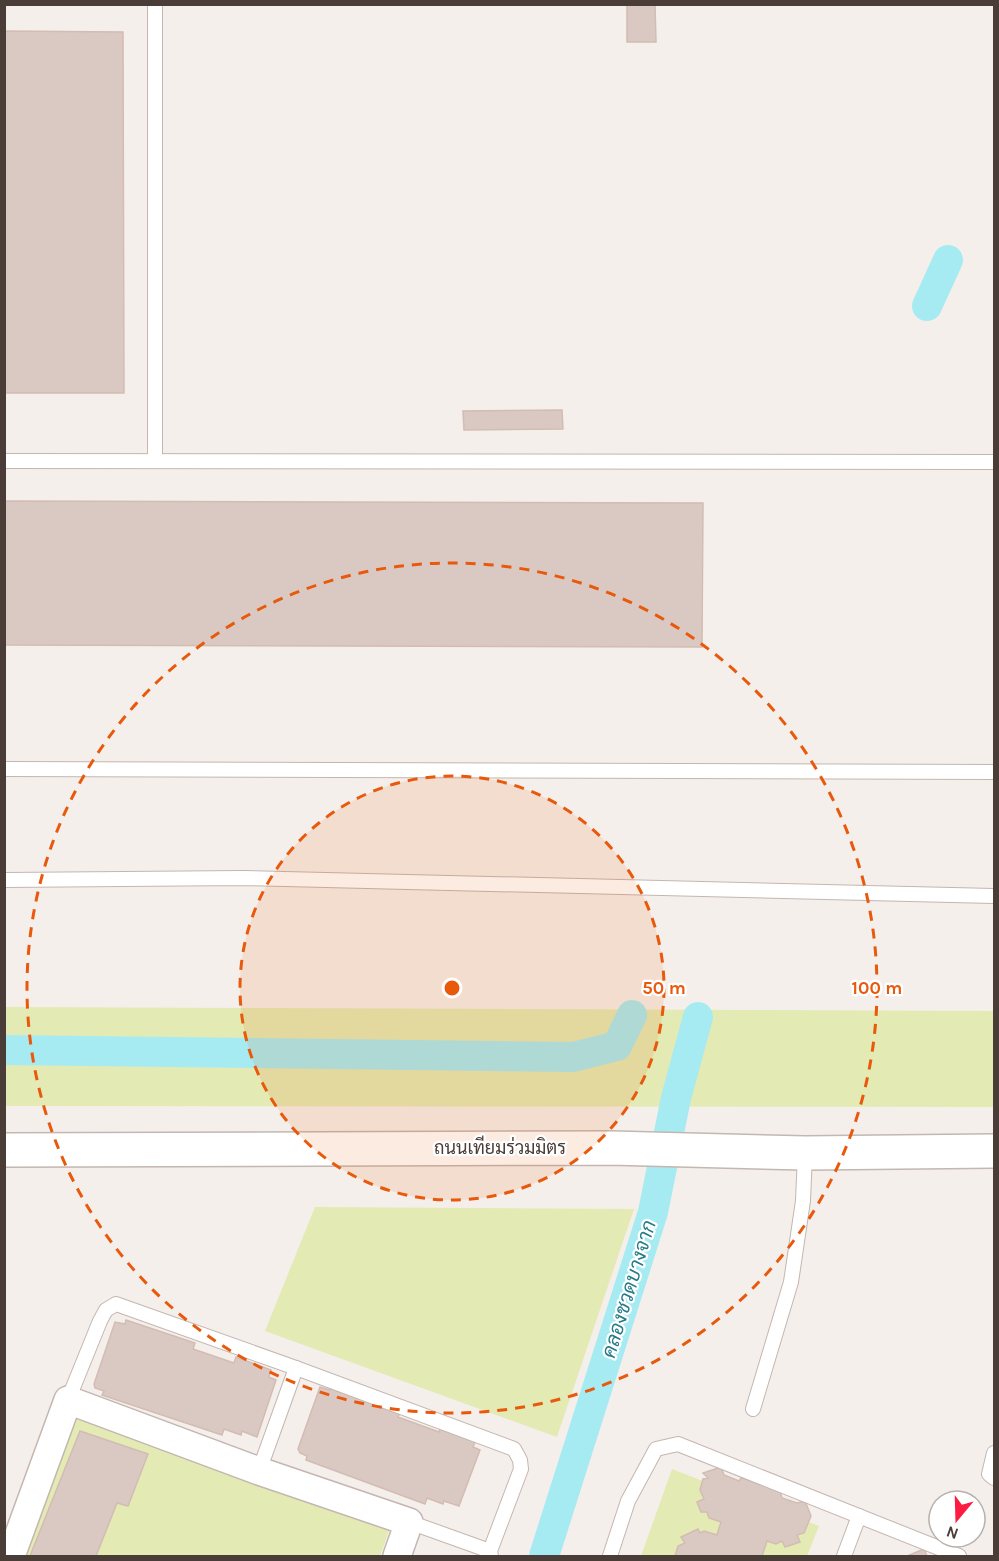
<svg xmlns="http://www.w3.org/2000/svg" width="999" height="1561" font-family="Karla,Sarabun,sans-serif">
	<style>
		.green { fill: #e3eab3 }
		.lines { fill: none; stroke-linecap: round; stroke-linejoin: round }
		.canal { stroke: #a7ebf2; stroke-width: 30 }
		.building { fill: #dac9c3; stroke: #d2bcb3; stroke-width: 1.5 }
		.service-casing { stroke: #c4b6b0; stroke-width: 16 }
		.minor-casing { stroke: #c4b6b0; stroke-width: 30 }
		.tertiary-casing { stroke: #c4b6b0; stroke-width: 36 }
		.service { stroke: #fff; stroke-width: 14 }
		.minor { stroke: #fff; stroke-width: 27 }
		.tertiary { stroke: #fff; stroke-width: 33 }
		.ring { fill: none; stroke: #e8590c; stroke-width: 3; stroke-dasharray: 10 8 }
		.labels { text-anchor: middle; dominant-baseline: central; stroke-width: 4.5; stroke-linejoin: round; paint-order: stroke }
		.street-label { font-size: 18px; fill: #4a3d38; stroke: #fff }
		.water-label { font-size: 20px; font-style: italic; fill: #257c87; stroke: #fff }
		.centre { fill: #e8590c; stroke: #fff; stroke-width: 3 }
		.ring-label { font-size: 18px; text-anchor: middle; font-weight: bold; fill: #e8590c; stroke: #fff; stroke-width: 4.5; stroke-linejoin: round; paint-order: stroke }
	</style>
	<rect width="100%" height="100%" fill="#f5efeb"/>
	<g class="green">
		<path d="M5,1007l989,4v96l-989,-1z"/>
		<path d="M315,1207l319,2 -77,228 -292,-106z"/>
		<path d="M83,1413l307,115 -10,28h-360l51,-140z"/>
		<path d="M672,1469l147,57 -12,30h-166z"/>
	</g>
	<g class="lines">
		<g class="canal">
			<path d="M927,306l21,-46"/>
			<path d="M4,1050l569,7 44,-11 15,-31"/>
			<path d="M544,1556l109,-344 23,-114 22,-81"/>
		</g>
	</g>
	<g class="building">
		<path d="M627,4h28l1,38h-29z"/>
		<path d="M4,31l119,1 1,361h-120z"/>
		<path d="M562,410l1,19 -99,1 -1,-19z"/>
		<path d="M4,501l699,2 -1,144 -698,-2z"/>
		<path d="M126,1320l69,23 -2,6 41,14 2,-6 35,13 -2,7 7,3 -19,57 -15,-6 -1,4 -17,-6 -2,6 -120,-40 2,-4 -9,-3 -1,-4 21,-62 10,2z"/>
		<path d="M332,1386l69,25 -3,6 41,15 2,-6 35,13 -3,8 7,3 -21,56 -15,-5 -1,3 -16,-6 -2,6 -119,-44 1,-4 -7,-3 -2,-4 22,-62 10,3z"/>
		<path d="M80,1431l68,23 -20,52 -11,-3 -21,53h-66z"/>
		<path d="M721,1467l3,8 15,6 2,-3 17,3 9,4 7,5 6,1 2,7 15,5 8,-2 6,15 -7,17 -7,2 3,7 -15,5 -3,-6 -6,3 -9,-3 -5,15h2h-89l3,-10 7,-3 -4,-6 17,-8 2,4 4,-2 13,4 4,-13 -12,-4 -2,-6h-6l-4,-10 7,-3 -4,-9 3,-11 5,-1 -5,-5z"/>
		<path d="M924,1549l3,7h-20z"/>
	</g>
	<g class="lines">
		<g class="service-casing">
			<g id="service">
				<path d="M155,4v457"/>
				<path d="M4,461l990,1"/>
				<path d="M4,769l990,3"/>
				<path d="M4,880l239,-2 751,18"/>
				<path d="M68,1400l32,-79 6,-11 10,-6 180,64 218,81 6,11 1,9 -31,82 1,5"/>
				<path d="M753,1409l38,-127 12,-81 2,-48"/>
				<path d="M994,1453l-5,21 5,4"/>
				<path d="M259,1471l37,-103"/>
				<path d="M409,1522l81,29"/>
				<path d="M610,1556l18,-55 28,-52 22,-5 281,112"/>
				<path d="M844,1556l15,-40"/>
			</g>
		</g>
		<g class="minor-casing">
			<path id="minor" d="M11,1556l57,-156 191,71 150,51 -12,34"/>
		</g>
		<g class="tertiary-casing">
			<path id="tertiary" d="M4,1150l607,-2 194,5 189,-2"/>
		</g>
		<use href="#service" class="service"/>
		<use href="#minor" class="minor"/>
		<use href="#tertiary" class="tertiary"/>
	</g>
	<circle cx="452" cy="988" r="212" fill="#e8590c" fill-opacity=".12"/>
	<g class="ring">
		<circle cx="452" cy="988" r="212"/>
		<circle cx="452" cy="988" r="425"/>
	</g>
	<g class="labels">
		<g class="street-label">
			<text x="500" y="1148">ถนนเทียมร่วมมิตร</text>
		</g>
		<g class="water-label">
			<text transform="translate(629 1289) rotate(-73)">คลองชวดบางจาก</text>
		</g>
	</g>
	<circle cx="452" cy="988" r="9" class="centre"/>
	<g class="ring-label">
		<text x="664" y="994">50 m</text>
		<text x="877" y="994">100 m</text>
	</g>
	<rect width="999" height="1561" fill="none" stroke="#4a3d38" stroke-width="12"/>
	<g transform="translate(957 1519) rotate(199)"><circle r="28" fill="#ffffff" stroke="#b7b1af" stroke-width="1.5"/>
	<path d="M0-4.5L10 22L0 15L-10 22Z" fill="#fc1b41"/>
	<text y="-9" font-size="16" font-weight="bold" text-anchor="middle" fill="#4a3d38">N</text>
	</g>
</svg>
